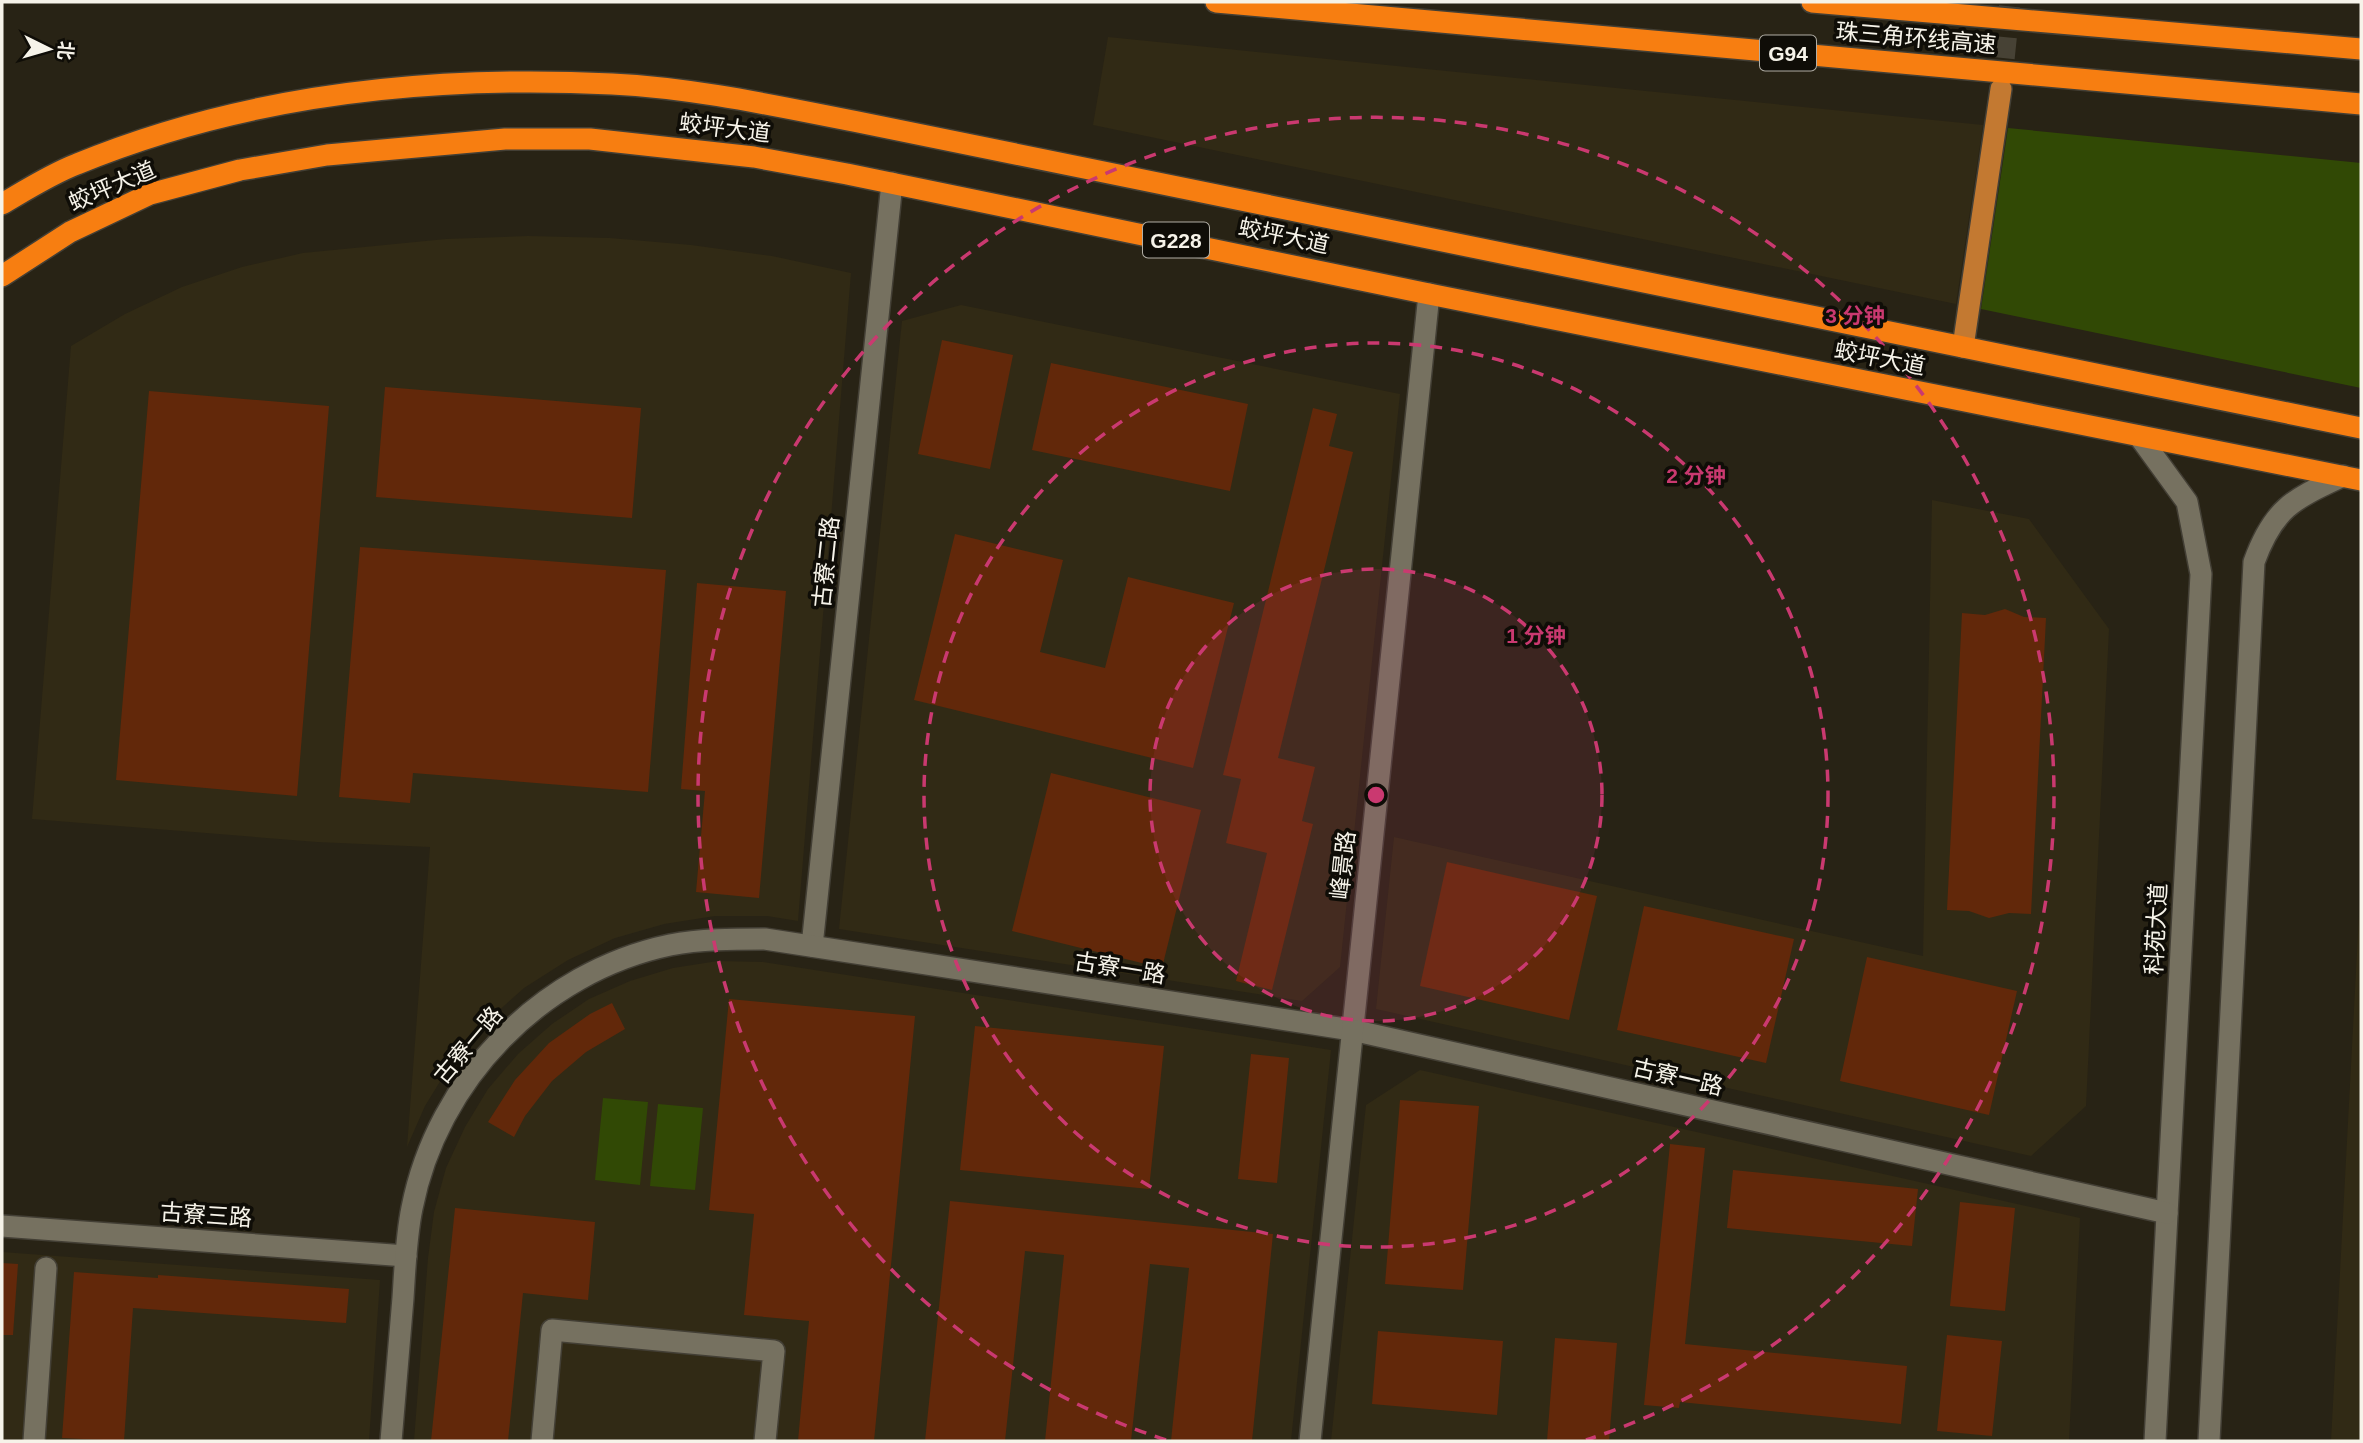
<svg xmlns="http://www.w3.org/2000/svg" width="2363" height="1443" font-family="Helvetica,'Noto Sans SC',sans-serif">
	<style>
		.built { fill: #312a15 }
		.green { fill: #314905 }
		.building { fill: #62280a }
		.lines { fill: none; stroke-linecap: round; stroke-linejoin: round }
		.major-tunnel { stroke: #474235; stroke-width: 21; stroke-dasharray: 21 10; stroke-linecap: butt }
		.minor-casing { stroke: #433f35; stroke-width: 24 }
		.major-casing { stroke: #433f35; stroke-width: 24 }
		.highway-casing { stroke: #433f35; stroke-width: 24 }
		.minor { stroke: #767160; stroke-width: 21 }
		.major { stroke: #c37931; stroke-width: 21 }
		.highway { stroke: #f77e11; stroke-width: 21 }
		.ring { fill: none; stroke: #ca3970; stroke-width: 3.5; stroke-dasharray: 12 9 }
		.labels { text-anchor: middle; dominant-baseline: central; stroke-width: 7; stroke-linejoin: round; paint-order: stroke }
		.shield { fill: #0f0d07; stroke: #b1aea5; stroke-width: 2 }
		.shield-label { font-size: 21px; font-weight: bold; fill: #f6f3e9 }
		.street-label { font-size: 23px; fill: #f6f3e9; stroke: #0f0d07 }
		.centre { fill: #ca3970; stroke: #0f0d07; stroke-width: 3.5 }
		.ring-label { font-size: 21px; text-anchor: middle; font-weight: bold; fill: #ca3970; stroke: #0f0d07; stroke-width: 7; stroke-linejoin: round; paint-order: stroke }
	</style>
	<rect width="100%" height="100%" fill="#282315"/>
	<g class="built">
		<path d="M1108,37l875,88 -27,179 -863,-179z"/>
		<path d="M528,236l82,2 81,7 81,11 79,17 -53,648 -31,-5h-52l-51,8 -49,14 -47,22 -44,28 -38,34 -34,40 -27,44 -18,41 23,-300 -113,-5 -285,-23 39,-473 54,-32 57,-27 60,-20 61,-14 143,-14z"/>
		<path d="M961,305l439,89 -60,573 -38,34 -463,-72 63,-608z"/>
		<path d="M1932,500l97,19 80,110 -23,477 -55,50 -655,-147 18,-172 529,119z"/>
		<path d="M2361,878v563h-30z"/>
		<path d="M718,961l45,1 568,88 -40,391h-877l14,-183 6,-46 12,-44 19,-41 23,-38 30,-35 34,-30 37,-25 41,-18 43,-13z"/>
		<path d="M1420,1070l660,148 -11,223h-738l35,-336z"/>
		<path d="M2,1252l378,28 -11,161h-367z"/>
	</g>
	<g class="green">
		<path d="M2008,128l353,35v225l-380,-79z"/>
		<path d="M603,1098l45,4 -8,83 -45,-5z"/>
		<path d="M658,1104l45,4 -8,82 -45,-4z"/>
	</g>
	<g class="building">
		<path d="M942,340l71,15 -23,114 -72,-15z"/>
		<path d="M1051,363l197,41 -18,87 -198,-41z"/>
		<path d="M385,387l256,21 -9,110 -256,-21z"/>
		<path d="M149,391l180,15 -32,390 -181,-16z"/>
		<path d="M1313,408l24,6 -8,32 24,6 -75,306 37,9 -13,54 11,3 -41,166 -36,-9 31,-128 -41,-10 15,-64 -18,-4z"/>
		<path d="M955,534l108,26 -23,92 65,16 23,-91 106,26 -41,165 -279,-68z"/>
		<path d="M360,547l306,23 -18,222 -235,-19 -3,30 -71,-6z"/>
		<path d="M697,583l89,8 -27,307 -63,-6 9,-101 -24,-2z"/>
		<path d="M2005,609l19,8 22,1 -15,296 -22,-1 -20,5 -20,-7 -22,-1 15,-297 23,2z"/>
		<path d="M1051,773l150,37 -39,158 -150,-37z"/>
		<path d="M1447,862l150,34 -28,124 -149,-34z"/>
		<path d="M1644,906l150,33 -28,124 -149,-33z"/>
		<path d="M1867,957l150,34 -28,124 -149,-34z"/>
		<path d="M729,999l186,17 -41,425h-76l11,-120 -65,-6 10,-101 -45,-4z"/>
		<path d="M612,1003l13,26 -39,23 -34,29 -27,35 -11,21 -26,-15 27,-42 34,-37 41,-29z"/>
		<path d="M975,1026l189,20 -15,143 -189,-19z"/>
		<path d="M1251,1054l38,4 -12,125 -39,-4z"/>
		<path d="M1400,1100l79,6 -16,184 -78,-6z"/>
		<path d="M1670,1144l35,4 -20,196 222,22 -6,58 -221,-22 -1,6 -35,-3z"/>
		<path d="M1733,1170l185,19 -6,57 -185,-18z"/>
		<path d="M950,1201l323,33 -21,207h-81l18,-173 -39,-4 -19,177h-86l19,-186 -39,-4 -20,190h-80z"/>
		<path d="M1960,1202l55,6 -10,103 -55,-5z"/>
		<path d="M455,1208l140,14 -7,78 -65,-7 -15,148h-77z"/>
		<path d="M2,1263l16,1 -5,71h-11z"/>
		<path d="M74,1272l84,6v-3l191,14 -3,34 -213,-15 -9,133 -62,-3z"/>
		<path d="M1378,1331l125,10 -6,74 -125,-11z"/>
		<path d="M1947,1335l55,6 -10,95 -55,-5z"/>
		<path d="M1555,1338l62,5 -8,98h-62z"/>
	</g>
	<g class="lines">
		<path class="major-tunnel" d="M2001,89l9,-87"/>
		<g class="minor-casing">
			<g id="minor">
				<path d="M2139,436l48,66 14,72 -46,867"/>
				<path d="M812,946l80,-763"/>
				<path d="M2,1226l404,30"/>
				<path d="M34,1441l12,-173"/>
				<path d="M391,1441c4,-48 8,-95 12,-143 2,-30 3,-61 9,-90 25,-128 129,-236 258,-263 31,-6 63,-6 95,-6l587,91 815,183"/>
				<path d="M542,1441l10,-111 222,21 -9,90"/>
				<path d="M1310,1441l119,-1147"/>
				<path d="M2209,1441l45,-879c20,-55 40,-63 89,-86"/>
			</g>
		</g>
		<g class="major-casing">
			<path id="major" d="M1963,347l38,-258"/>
		</g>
		<g class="highway-casing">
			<g id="highway">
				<path d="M1216,2l1145,102"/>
				<path d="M1812,2l549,47"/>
				<path d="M2,204c24,-14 49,-30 75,-40 168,-69 354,-89 535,-80 84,4 168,23 251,39l1498,305"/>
				<path d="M2,276l68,-44 80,-38 90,-24 87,-15 178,-16h85l164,18 93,17 582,120 932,186"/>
			</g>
		</g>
		<use href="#minor" class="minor"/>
		<use href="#major" class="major"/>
		<use href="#highway" class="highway"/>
	</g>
	<circle cx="1376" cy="795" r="226" fill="#ca3970" fill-opacity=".12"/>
	<g class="ring">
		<circle cx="1376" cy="795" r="226"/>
		<circle cx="1376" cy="795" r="452"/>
		<path d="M1166 1440A678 678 0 1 1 1586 1440"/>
	</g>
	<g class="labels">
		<g class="shield">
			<rect x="1760" y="35.5" width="56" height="35" rx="5"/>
			<rect x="1143" y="222.5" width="66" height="35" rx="5"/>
		</g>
		<g class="shield-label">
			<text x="1788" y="53">G94</text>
			<text x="1176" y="240">G228</text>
		</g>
		<g class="street-label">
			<text transform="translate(1916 38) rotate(5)">珠三角环线高速</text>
			<text transform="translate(725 128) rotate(7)">蛟坪大道</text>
			<text transform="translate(112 186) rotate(-23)">蛟坪大道</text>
			<text transform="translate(1284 236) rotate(12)">蛟坪大道</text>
			<text transform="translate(1880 358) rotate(11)">蛟坪大道</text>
			<text transform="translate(826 562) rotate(-84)">古寮二路</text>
			<text transform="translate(1343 865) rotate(-84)">峰景路</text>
			<text transform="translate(2156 929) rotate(-87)">科苑大道</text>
			<text transform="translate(1120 968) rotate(9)">古寮一路</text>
			<text transform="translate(468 1045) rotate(-50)">古寮一路</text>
			<text transform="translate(1678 1077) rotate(13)">古寮一路</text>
			<text transform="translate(206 1215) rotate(4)">古寮三路</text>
		</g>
	</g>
	<circle cx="1376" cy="795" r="10" class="centre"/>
	<g class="ring-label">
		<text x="1855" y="323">3 分钟</text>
		<text x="1696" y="483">2 分钟</text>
		<text x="1536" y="643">1 分钟</text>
	</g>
	<rect width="2363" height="1443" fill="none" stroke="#f6f3e9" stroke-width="7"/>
	<g transform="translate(49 49) rotate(95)" stroke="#0f0d07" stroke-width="5" paint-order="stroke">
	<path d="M0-5L12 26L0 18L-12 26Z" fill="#f6f3e9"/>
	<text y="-10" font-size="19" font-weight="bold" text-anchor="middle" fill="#f6f3e9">北</text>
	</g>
</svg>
